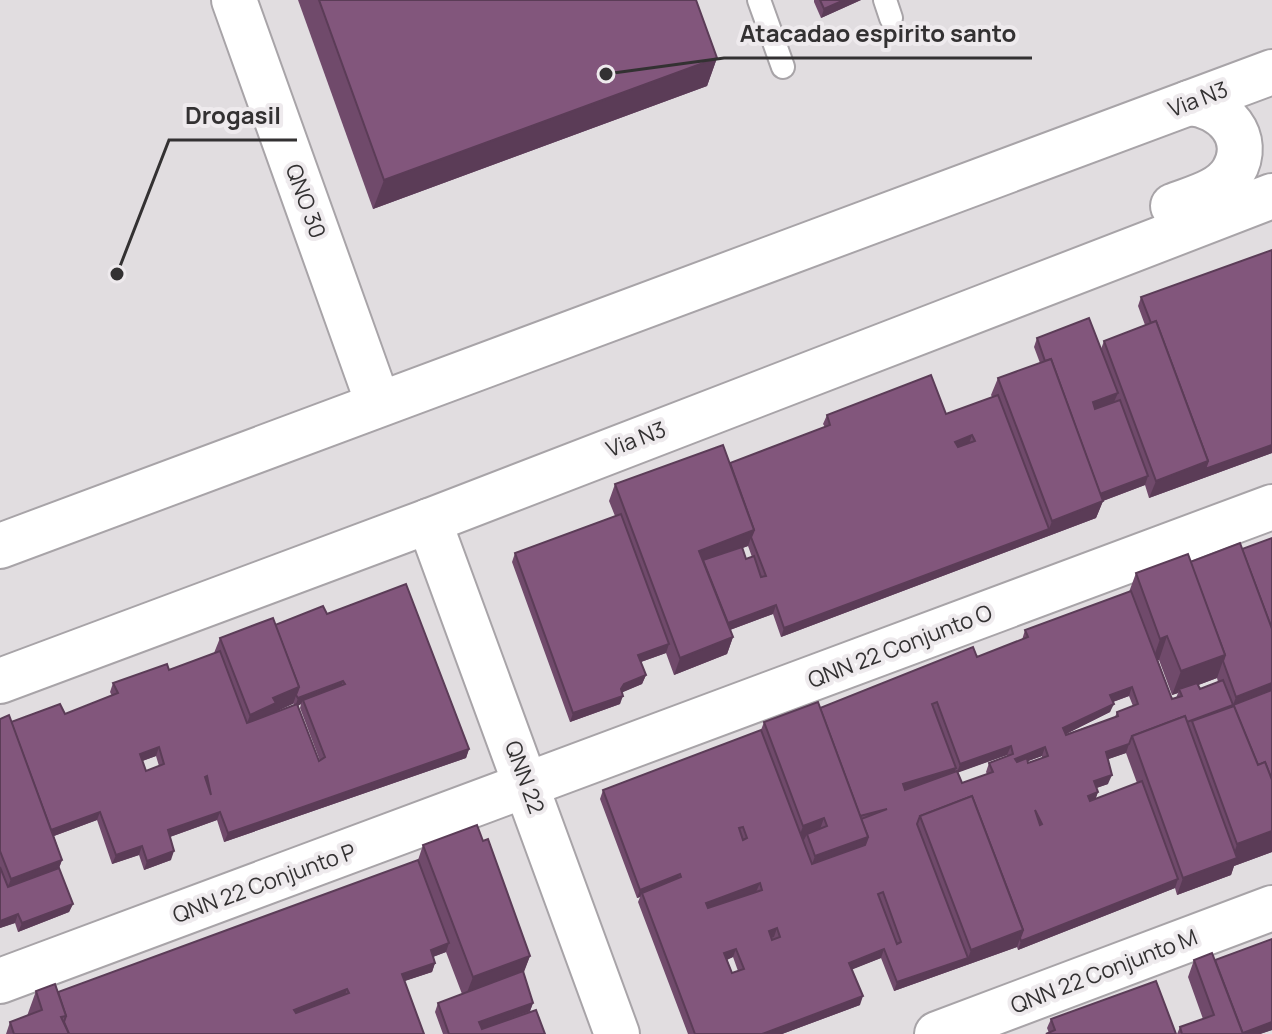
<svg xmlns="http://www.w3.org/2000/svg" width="1272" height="1034" font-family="Manrope,sans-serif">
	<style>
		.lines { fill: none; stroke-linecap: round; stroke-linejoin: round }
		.lane-casing { stroke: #a8a4a8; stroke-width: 26 }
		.street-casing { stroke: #a8a4a8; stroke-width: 48 }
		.primary-casing { stroke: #a8a4a8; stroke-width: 48 }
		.lane { stroke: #fff; stroke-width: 22 }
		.street { stroke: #fff; stroke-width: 44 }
		.primary { stroke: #fff; stroke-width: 44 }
		.wall { fill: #704a6b; fill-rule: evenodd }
		.shaded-wall { fill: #5b3c57 }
		.building { fill: #82567c; stroke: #5b3c57; stroke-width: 2; fill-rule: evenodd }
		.labels { text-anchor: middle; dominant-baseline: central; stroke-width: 8; stroke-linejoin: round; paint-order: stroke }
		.street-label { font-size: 22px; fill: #333132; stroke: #eeeaed }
		.leader { fill: none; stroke: #333132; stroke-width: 3 }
		.callout-dot { fill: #333132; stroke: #eeeaed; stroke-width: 3 }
		.callout-label { font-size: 24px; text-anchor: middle; font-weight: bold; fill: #333132; stroke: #eeeaed; stroke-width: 8; stroke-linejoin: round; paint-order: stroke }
	</style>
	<rect width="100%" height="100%" fill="#e1dde0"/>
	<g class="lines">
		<g class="lane-casing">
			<g id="lane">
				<path d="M759,0l24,67"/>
				<path d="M885,0l6,18"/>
			</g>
		</g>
		<g class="street-casing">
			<g id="street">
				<path d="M234,0l144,403"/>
				<path d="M429,521l188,513"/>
				<path d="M0,981l1272,-474"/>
				<path d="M937,1034l335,-126"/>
			</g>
		</g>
		<g class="primary-casing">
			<g id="primary">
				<path d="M1173,206c20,-8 48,-14 60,-34 21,-35 -10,-67 -44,-69"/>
				<path d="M0,546l1272,-474"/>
				<path d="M0,681l429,-160 843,-325"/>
			</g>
		</g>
		<use href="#lane" class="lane"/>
		<use href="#street" class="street"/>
		<use href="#primary" class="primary"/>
	</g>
	<g class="wall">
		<path d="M298,0h398l21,58 -10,28 -334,123z"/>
		<path d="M814,0h47l-40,18 -7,-16z"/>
		<path d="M1272,250v203l-123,45 -4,-13 -42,16 -7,17 -315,119 -8,-23 -43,16 3,7 -6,17 -53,21 -8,-22 -25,9 5,13 -4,9 -20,8 -2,12 -50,18 -58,-160 3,-9 100,-37 -6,-15 6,-17 115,-21 95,-36 -2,-3 4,-9 119,-1 46,-17 -1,-2 7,-17 42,-15 -6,-16 3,-9 64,11 3,-8 41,-16 -7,-19 3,-9zM748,546l4,11 -6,2 -4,-11z"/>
		<path d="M1240,543l32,309 -38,14 -3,9 -54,20 -2,-7 -157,62 -1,-3 -123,44 -13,-33 -29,11 8,36 -78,29h-94l-50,-132 2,-5 -3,1 -37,-99 3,-9 158,-60 3,-8 56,-14 157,-51 45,-17 3,-10 104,-38 7,-19 54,-11zM1158,660h1l13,35 6,-2 -2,5 -4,1zM1217,678l1,4 -18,7 -2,-4zM1129,696l4,10 -16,6 -2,5 -49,17 44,-22 3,-10zM1126,753l11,30 -42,16 3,-7 -2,-4 12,-4v-25zM1007,755l1,1 -19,7 -3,9 1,2 -25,9 -4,-11zM1042,756v2l-14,5v-2zM733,957l5,14 -6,2 -5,-13z"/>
		<path d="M327,614l142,135 -3,9 -242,84 -7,-22 -47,17 1,23 -27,10 -5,-15 -27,9 -15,-44 -43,16 8,24 -3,8 14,36 -4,8 -51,20 -3,-9 -15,5v-209l11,3 54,-8 47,-18 -2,-4 3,-9 56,-13 45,-17 6,-15zM293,703l1,2 -22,9 1,-1zM301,704l-1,4 20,53h-1l-21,-55zM156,756l3,10 -13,5 -4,-10z"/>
		<path d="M423,845l107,111 -7,17 10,30 -3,8 15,23h-102l-8,-22 3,-9 24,-9 -16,-42 -13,5 2,6 -3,9 -28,9 20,53h-418l4,-12 17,-6 9,-25 22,1 360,-132z"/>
		<path d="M1194,960h21l57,70 -12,4h-83l3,-7 23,-8 -15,-42z"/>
		<path d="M1051,1019l125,15 -127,-1 -2,-5z"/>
	</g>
	<g class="shaded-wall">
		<path d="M844,0h17l-40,18 3,-9z"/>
		<path d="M717,58l-10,28 -334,123 11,-29z"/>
		<path d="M1118,393l-4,9 -24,9 3,-9z"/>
		<path d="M972,435l-3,9 -17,6 3,-8z"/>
		<path d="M1272,445v8l-123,45 7,-17 52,-20z"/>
		<path d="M1148,476l-3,9 -53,20 3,-9z"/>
		<path d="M1103,501l-7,17 -315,119 3,-9 265,-99 3,-8z"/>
		<path d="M754,530l-6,16 -49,19v-14z"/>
		<path d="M776,605l-3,9 -54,20 4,-9z"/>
		<path d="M1167,636l-8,24 -7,2 8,-23z"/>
		<path d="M733,637l-6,17 -53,21 6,-17z"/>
		<path d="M669,644l-3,9 -31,11 3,-9z"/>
		<path d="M1225,655l-8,23 -37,14 -1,-3 -1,4 -6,2 9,-24z"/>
		<path d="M646,675l-4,9 -21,9 2,3 -3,8 -50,18 3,-9 48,-24 3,-5z"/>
		<path d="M343,681l-3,8 -37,11 -2,4 -6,3 3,-9z"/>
		<path d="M1272,683v15l-39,7 3,-8z"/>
		<path d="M299,687l-6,17 -20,9 -3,7 -26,12 6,-17 23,-17z"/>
		<path d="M1132,687l-3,9 -22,8 3,-9z"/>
		<path d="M1114,704l-4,8 -50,25 3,-9z"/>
		<path d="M1129,744l-3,9 -23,8 3,-9z"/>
		<path d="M1011,746l-4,9 -50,18 3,-9z"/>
		<path d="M159,747l-3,9 -19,7 3,-9z"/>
		<path d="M1045,747l-3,9 -30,11 3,-8z"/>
		<path d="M469,749l-3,9 -242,84 4,-9z"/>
		<path d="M956,768l-3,9 -53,16 3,-9z"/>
		<path d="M1112,775l-4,9 -17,6 3,-9z"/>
		<path d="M1098,792l-3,9 -10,4 3,-9z"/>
		<path d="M100,812l-3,8 -54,20 3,-8z"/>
		<path d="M220,812l-3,8 -53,19 4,-9z"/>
		<path d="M824,818l-6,17 -11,-1 -3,6 -7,3 6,-17z"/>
		<path d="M1272,831v21l-38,14 -3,9 -54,20 6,-17 49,-18 5,-16z"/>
		<path d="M868,837l-6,17 -53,19 6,-17z"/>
		<path d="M142,846l-3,9 -27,9 4,-9z"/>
		<path d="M174,851l-3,9 -27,10 3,-9z"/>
		<path d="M62,860l-6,16 -52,20 7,-17z"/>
		<path d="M680,874l-4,8 -34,11 -2,4 -3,1 3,-8z"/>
		<path d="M1178,879l-3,9 -157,62 3,-9z"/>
		<path d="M760,883l-4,9 -53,20 3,-9z"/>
		<path d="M73,904l-4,8 -51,20 4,-9z"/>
		<path d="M18,914l-3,9 -15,5v-7z"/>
		<path d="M777,928l-3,9 -9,3 4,-9z"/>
		<path d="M1023,930l-6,17 -123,44 3,-9 71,-24 3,-8z"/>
		<path d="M449,943l-3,9 -19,7 4,-9z"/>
		<path d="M736,949l-3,8 -12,5 3,-9z"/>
		<path d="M884,949l-3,9 -35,14 3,-9z"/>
		<path d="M530,956l-9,24 -57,20 9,-23z"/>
		<path d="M435,963l-3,9 -33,11 3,-9z"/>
		<path d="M347,989l-3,9 -53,20 3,-8z"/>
		<path d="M863,996l-3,9 -78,29h-20z"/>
		<path d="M533,1003l-3,8 -54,20 3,-9z"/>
		<path d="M1272,1022v8l-12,4h-17v-1z"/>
	</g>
	<g class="building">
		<path d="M319,0h377l21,58 -333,122z"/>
		<path d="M820,0h24l-20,9z"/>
		<path d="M1272,250v195l-67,24 3,-8 -52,-140 -5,2 -10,-26z"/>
		<path d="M1089,318l29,75 -25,9 2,7 25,-9 28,76 -48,18 -49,-135 -6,2 -8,-23z"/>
		<path d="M1156,321l52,140 -52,20 -52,-140z"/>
		<path d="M1051,359l52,142 -51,20 -54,-143z"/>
		<path d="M931,375l15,39 52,-19 51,134 -265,99 -8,-23 -48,18 -25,-63 39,-13 4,12 8,-3 7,21 5,-1 -15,-39 3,-7 -24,-67 100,-38 -3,-10zM972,435l3,6 -17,6 -3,-5z"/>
		<path d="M723,445l31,85 -55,21 34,86 -53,21 -65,-174z"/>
		<path d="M621,514l48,130 -31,11 8,20 -22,9 -3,5 2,7 -50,17 -58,-160z"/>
		<path d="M1272,538v91l-30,-80z"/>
		<path d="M1240,543l32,86v54l-36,14 -13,-36 2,-6 -35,-93z"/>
		<path d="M1188,554l37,101 -44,16 -14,-35 -7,3 -24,-66z"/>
		<path d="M406,584l63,165 -241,84 -8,-21 -52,18 6,21 -27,10 -5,-15 -26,9 -16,-43 -49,18 -40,-108 49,-18 5,10 53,-21 -5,-10 54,-19 2,6 51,-19 27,72 50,-19 22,57 6,-4 -22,-57 42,-16 -2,-3 -45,17 -2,-3 3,-8 -24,-62 48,-19 4,8zM159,747l5,17 -18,7 -6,-17zM207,776l4,19 -6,-18z"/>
		<path d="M1131,591l41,108 10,-3 -3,-7 18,-6 3,6 23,-9 10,25 -46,17 -2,-6 -53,20 -3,8 -23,8 6,23 -18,6 4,11 -10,4 2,5 52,-20 36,98 -157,62 -1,-3 3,-8 -51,-134 -52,20 -3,8 51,134 -71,24 -13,-33 -35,14 14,33 -101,38h-67l-53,-141 39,-16 -1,-3 -40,16 -37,-100 158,-60 51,134 53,-19 3,-8 -7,-18 26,-10 -27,7 -40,-108 153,-61 4,10 51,-20 -3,-7zM1132,687l6,17 -21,8 1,4 -52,19 -3,-7 51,-24 -4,-9zM937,702l23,62 51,-18 2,8 -24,9 4,9 -31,11 -5,-12 -52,19 -2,-6 53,-16 -24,-64zM1045,747l3,9 -20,7 -1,-5 -10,4 -2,-3zM1035,810l7,14 -2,1zM743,827l4,11 -4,2 -4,-12zM760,883l2,7 -54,18 -2,-5zM883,892l18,50 -4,2 -19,-50zM777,928l3,9 -8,3 -3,-9zM736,949l8,20 -12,4 -8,-20z"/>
		<path d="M273,618l26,69 -26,11 3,5 -26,12 -30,-77z"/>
		<path d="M1272,690v90l-7,-18 -7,3 -25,-60z"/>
		<path d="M818,702l50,135 -53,19 -8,-22 20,-8 -3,-8 -21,8 -39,-104z"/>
		<path d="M1234,706l24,59 7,-3 7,18v51l-35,13 -45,-123z"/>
		<path d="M9,715l53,145 -51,19 -11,-28v-132z"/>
		<path d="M1185,716l52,142 -54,20 -51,-142z"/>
		<path d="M972,796l51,134 -52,20 -51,-134z"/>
		<path d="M477,825l6,16 5,-2 42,117 -57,21 -50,-132z"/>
		<path d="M418,860l31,83 -18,7 4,13 -33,11 22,60h-355l-5,-12 2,-6 -8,-24zM347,989l2,4 -53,20 -2,-3z"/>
		<path d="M0,867l8,20 51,-19 14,36 -51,19 -4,-9 -18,7z"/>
		<path d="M1272,939v83l-29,11v1l-28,-74z"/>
		<path d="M1212,953l31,81h-61l-2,-7 34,-12 -20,-55z"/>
		<path d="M523,971l10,32 -54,19 3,7 54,-19 9,24h-96l-11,-31z"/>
		<path d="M1156,981l20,53h-130l9,-4 -4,-11z"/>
		<path d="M55,984l11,32 -5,1 8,17h-55l-4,-12 32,-12 -6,-19z"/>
	</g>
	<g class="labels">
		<g class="street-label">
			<text transform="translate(1198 99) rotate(-21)">Via N3</text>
			<text transform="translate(306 201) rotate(70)">QNO 30</text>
			<text transform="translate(636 439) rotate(-21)">Via N3</text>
			<text transform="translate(900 646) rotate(-21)">QNN 22 Conjunto O</text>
			<text transform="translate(525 777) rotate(70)">QNN 22</text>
			<text transform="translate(264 883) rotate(-20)">QNN 22 Conjunto P</text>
			<text transform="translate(1104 971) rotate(-21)">QNN 22 Conjunto M</text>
		</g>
	</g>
	<path class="leader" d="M606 74L724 58H1032M117 274L169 140H297"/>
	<g class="callout-dot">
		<circle cx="606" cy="74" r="8"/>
		<circle cx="117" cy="274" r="8"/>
	</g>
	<g class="callout-label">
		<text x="878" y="42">Atacadao espirito santo</text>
		<text x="233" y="124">Drogasil</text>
	</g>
</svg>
